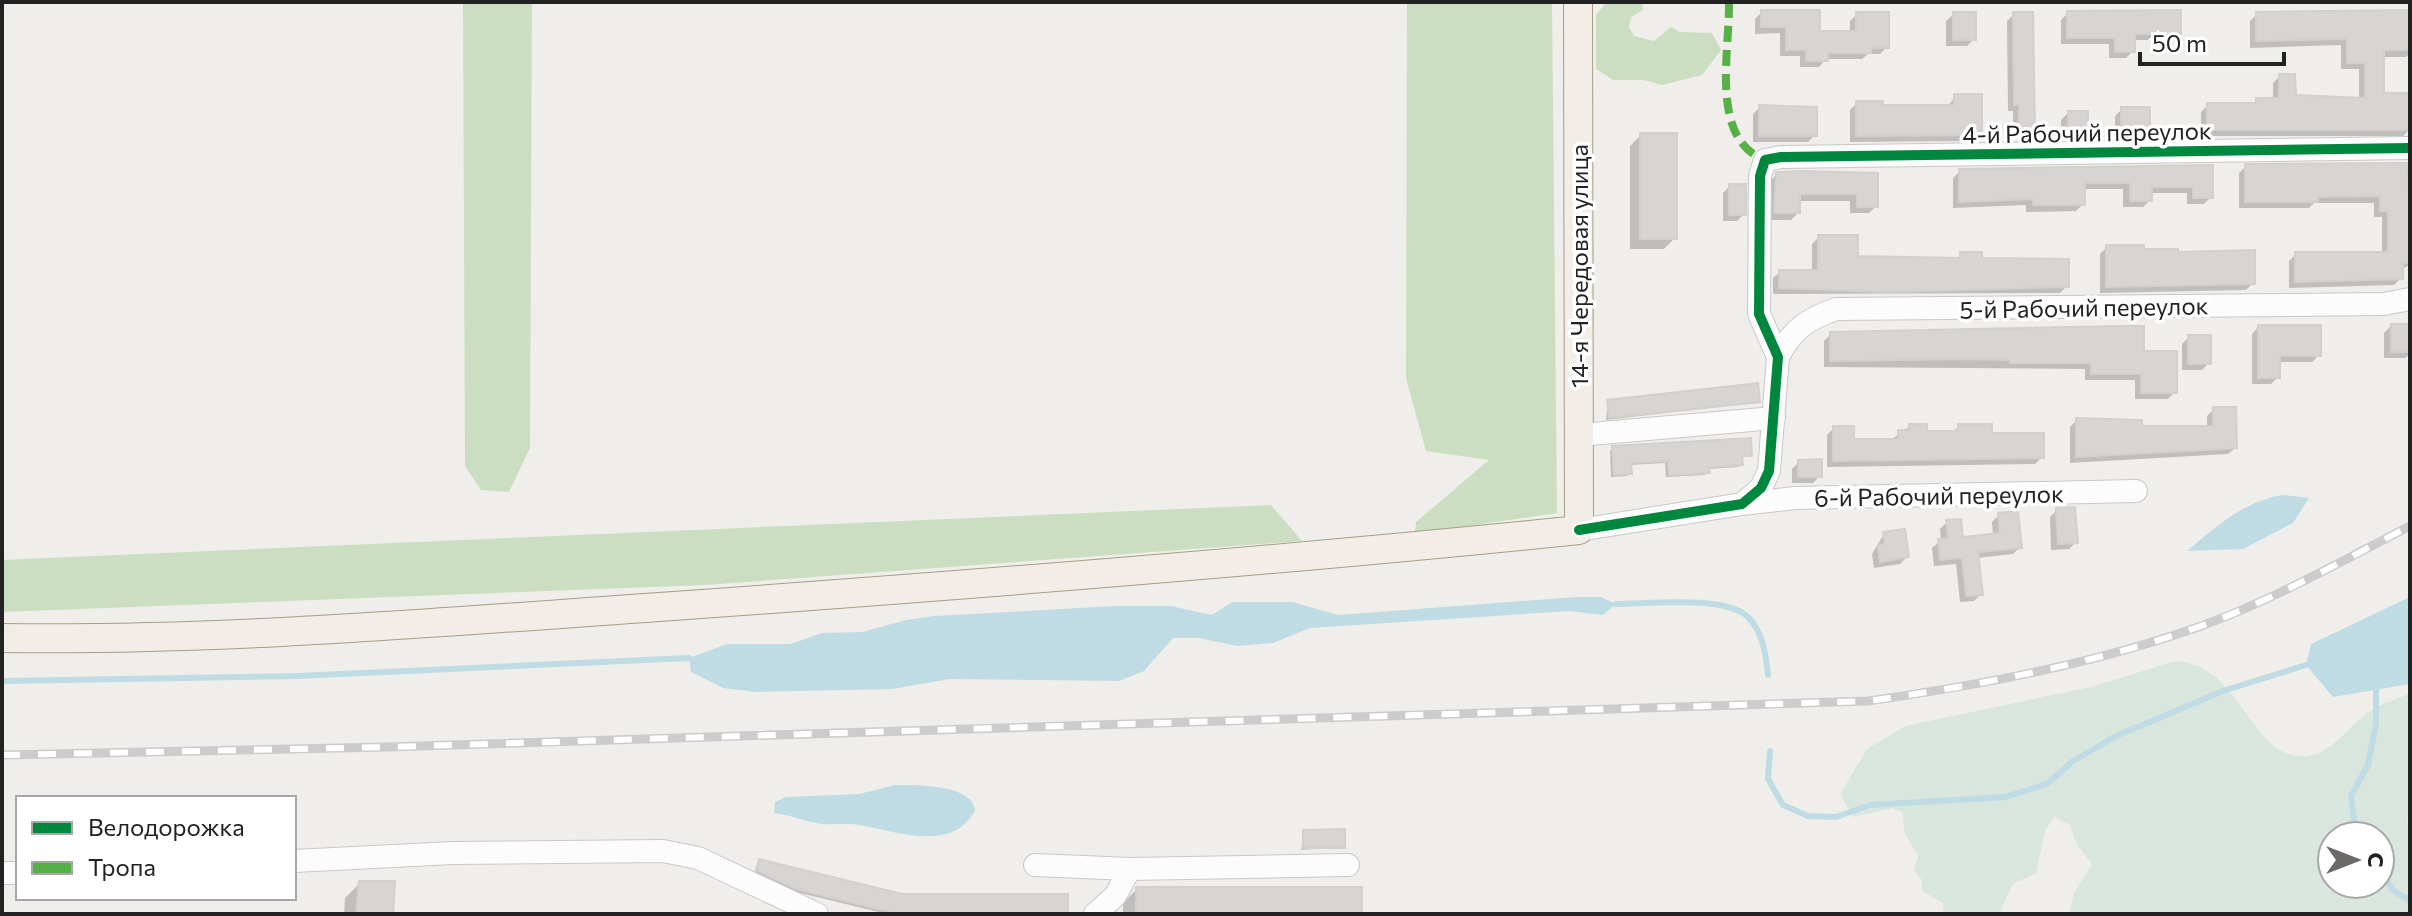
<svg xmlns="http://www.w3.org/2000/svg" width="2412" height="916" font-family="Commissioner,sans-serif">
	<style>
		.forest { fill: #cbdec1 }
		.wetland { fill: #d9e6de; fill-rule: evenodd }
		.water { fill: #bfdbe3 }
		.shadow { fill: #0003 }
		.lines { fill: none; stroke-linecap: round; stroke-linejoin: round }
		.stream { stroke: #bfdbe3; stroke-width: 6 }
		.building { fill: #d7d4d2; stroke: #d3d0cc; stroke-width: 2 }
		.minor-casing { stroke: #c9c8c7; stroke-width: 24 }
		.major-casing { stroke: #a79c86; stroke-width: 30 }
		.minor { stroke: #fdfcfc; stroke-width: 22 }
		.major { stroke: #f3ede7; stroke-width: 28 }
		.rail-casing { stroke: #ccc; stroke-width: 9 }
		.rail { stroke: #fff; stroke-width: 6; stroke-dasharray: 18; stroke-linecap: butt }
		.quiet { stroke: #55b145; stroke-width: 8; stroke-dasharray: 16 8; stroke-linecap: butt }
		.cycleway-casing { stroke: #fff; stroke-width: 15 }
		.cycleway { stroke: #00873e; stroke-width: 10 }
		.labels { text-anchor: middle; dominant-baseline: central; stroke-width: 7; stroke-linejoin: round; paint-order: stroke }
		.street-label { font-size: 24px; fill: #222; stroke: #fff }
	</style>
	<rect width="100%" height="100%" fill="#f0eeeb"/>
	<g class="forest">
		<path d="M463,2h69l-2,446 -21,44 -28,-2 -16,-24z"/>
		<path d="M1407,2h145l5,511 -142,21 1,-12 73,-62 -63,-9 -20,-73z"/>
		<path d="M1607,2h35l1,8 -12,7 -2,10 5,9 20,5 17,-14 9,5 32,1 9,17 -19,25 -40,10 -19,-5h-30l-17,-11v-54z"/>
		<path d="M1271,505l31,36 -597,44 -703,27v-52z"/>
	</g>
	<path class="wetland" d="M2175,661c63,4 73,83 117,94 36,9 53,-28 78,-44 12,-7 27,-13 40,-17v115l-3,12 3,9v84h-341l5,-21 18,-29 -15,-19 -7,-20 -16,-8 -9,14 -9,42 -23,11 -14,30h-55l-1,-11 -21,-12v-11l-8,-9 4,-15 -14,-24 -1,-19 -11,-5 -39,9 -13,-23 27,-45 38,-23 186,-39zM2332,836h48v48h-48z"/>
	<g class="water">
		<path d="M2283,495l26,3 -16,25 -50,26 -56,2c30,-25 57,-50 96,-56z"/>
		<path d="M1576,597h25l15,7 -13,11 -33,-4 -260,17 -37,15 -35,3 -40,-8h-25l-29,33 -25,10 -169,-2 -58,10 -136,3 -33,-4 -32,-16 -2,-14 38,-14h64l31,-11 40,-1 44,-12 29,-4 180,-10h56l41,9 20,-13h60l46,13z"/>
		<path d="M2410,597v87l-77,13 -27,-32 5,-21z"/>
		<path d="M895,785c21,0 77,-1 80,25 -22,44 -80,21 -115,15 -12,-2 -25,0 -37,-1 -17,-2 -32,-9 -49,-11l1,-11 11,-5 73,-3z"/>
	</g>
	<g class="shadow">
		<path d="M1762,12l56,21h32v-12l7,-7 30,33 -7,7h-12l-6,5h-36l-7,8h-19v-11h-20v-23l-25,1v-15z"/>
		<path d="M2410,12v41l-4,4h-24v38l28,34 -7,7h-202v-24l7,-7h44l5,-5h16v-17l7,-7 14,20 65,3v-30h-18v-24l-91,3v-27l7,-7z"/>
		<path d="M2068,13l111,20 -7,7h-39v11l-7,7h-17v-14h-48v-24z"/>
		<path d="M1954,14l20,25 -7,7h-21v-25z"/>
		<path d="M2014,14l19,118 -7,7h-13v-28h-5l-1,-90z"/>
		<path d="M1955,96l25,38 -7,7 -123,1v-32l7,-7 24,4h67z"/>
		<path d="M1760,107l55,28 -7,7h-55v-28z"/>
		<path d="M2122,109l26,23 -7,7h-26v-23z"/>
		<path d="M2068,113l18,19 -7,7h-18v-19z"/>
		<path d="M1641,135l34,103 -11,11h-34v-103z"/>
		<path d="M2406,165l4,100 -9,4v9l-7,7 -105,3v-27l7,-7h86v-37h-8v-14h-60l-5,5h-70v-35l7,-7z"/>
		<path d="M2211,167v30l-7,7h-17v-11h-37v7l-7,7h-20v-18h-40v15l-7,7 -50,1v-7l-73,3v-30l7,-7z"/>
		<path d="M1777,174l99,1v31l-7,7h-19v-12h-52v12l-7,7h-23l2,-39z"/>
		<path d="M1730,186l14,28 -7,7h-14v-28z"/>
		<path d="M1819,237l37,21 100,2 5,-6 106,32 -7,7 -287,1v-16l7,-6h32v-28z"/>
		<path d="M2107,247l69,7 77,29 -7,7 -146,3v-39z"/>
		<path d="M2391,326h19v28l-5,4h-21v-25z"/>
		<path d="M2258,327l61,28 -7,7h-34v15l-7,7h-19v-50z"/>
		<path d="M1831,334l311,19 33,39 -7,7h-33v-19h-50v-11l-261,-2v-26z"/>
		<path d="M2189,337l20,26 -7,7h-20v-26z"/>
		<path d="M1608,401l150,1 -152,18z"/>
		<path d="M2214,409l21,39 -7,6 -158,9v-36l7,-7 63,8h67v-12z"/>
		<path d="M1910,426l15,7h27l7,-7 83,31 -7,7 -208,3v-32l7,-7 18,13 40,-2z"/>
		<path d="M1613,448l137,7 -9,3 -3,9 -31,2 -2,6 -39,2 -1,-14 -36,2 -2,11 -16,1 -1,-26z"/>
		<path d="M1799,462l21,14 -7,7h-21v-14z"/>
		<path d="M2057,510l19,32 -7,7 -18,1 -1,-33z"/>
		<path d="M1999,515l21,32 -7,7 -36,4 4,36 -7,7 -14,1 -4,-38 -22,2 -2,-18 9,-8 -1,-11 7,-7 15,17 31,-3 -1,-14z"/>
		<path d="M1884,534l23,23 -7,7 -26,4 -2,-14z"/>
		<path d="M1304,832l39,15 -42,3z"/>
		<path d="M760,861l142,35 162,18h-177l-95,-23 -37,-18z"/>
		<path d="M360,883l31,31h-47l1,-16z"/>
		<path d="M1137,889l223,25h-237v-11z"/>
	</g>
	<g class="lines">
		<g class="stream">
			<path d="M1616,604c32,0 107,-9 131,12 16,15 19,39 21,59"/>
			<path d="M2,681l296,-5 391,-18"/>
			<path d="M1770,751l-2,28 15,26 25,11 28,1 34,-12 135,-8 42,-13 26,-23 43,-25 107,-45 83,-26"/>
			<path d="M2356,836l-5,-40 17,-31 8,-41v-35"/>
			<path d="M2380,872l13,18 17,11"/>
		</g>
	</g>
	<g class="building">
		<path d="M1761,10h59v21h36v-19h33v36h-18v5h-43v8h-22v-11h-20v-23h-25z"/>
		<path d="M2181,10v24h-46v18h-20v-14h-48v-27z"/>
		<path d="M2410,10v40h-26v43h26v37h-203v-27h49v-5h23v-24h16l1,21 69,3v-35h-18v-24l-91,2v-29z"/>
		<rect x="1953" y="12" width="23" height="28"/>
		<path d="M2013,12h20l2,121h-16v-28h-5z"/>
		<path d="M1954,94h28v41l-126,1v-35h27v4h71z"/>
		<path d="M1759,105l58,2v29h-58z"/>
		<rect x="2121" y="107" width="29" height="26"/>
		<rect x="2068" y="111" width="20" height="22"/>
		<rect x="1640" y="133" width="37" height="106"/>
		<path d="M2408,163l2,100h-7v16l-108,3v-30h93v-41h-8v-15l-62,1v5h-73v-38z"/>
		<path d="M2213,165v33h-20v-11h-41v14h-22v-18h-45v22h-52v-6l-74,3v-33z"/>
		<path d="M1800,171l78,2v34h-21v-13h-57v19h-26l2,-41z"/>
		<rect x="1729" y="184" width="17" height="31"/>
		<path d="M1818,235h40v21l102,2v-6h22v6l87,1v28l-181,5 -109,-4v-18h39z"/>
		<path d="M2106,245h38v4h34v3l77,-2v34l-149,3z"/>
		<rect x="2391" y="324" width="19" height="28"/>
		<path d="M2258,325h63v31h-41v22h-22z"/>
		<path d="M2123,326h21v25h33v42h-36v-19h-50v-11h-81v-3l-41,-1 -139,2v-29z"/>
		<rect x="2188" y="335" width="23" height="29"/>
		<path d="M1758,383l2,19 -151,16 -2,-18z"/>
		<path d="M2213,407h23l1,41 -161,9v-39l66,2v6h71z"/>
		<path d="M1909,424h18v7h31v-7h34v9h52v25l-211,3v-35h21v13h44v-9h11z"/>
		<path d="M1751,438l1,18h-10l1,9 -34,2 1,6 -41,2 -1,-14 -37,2 1,11 -18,1 -2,-29z"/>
		<path d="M1822,459v18h-24v-17z"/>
		<path d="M2075,507l3,36 -20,1 -2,-36z"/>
		<path d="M2018,511l4,37 -44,4 5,43 -17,1 -4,-38 -22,2 -2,-21 10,-1 -2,-18 15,-1 2,18 37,-4 -2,-20z"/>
		<path d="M1905,529l4,28 -29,5 -2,-17 7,-1 -2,-12z"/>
		<path d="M1345,829v19h-42v-18z"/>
		<path d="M759,859l143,35h166v20h-170l-102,-25 -40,-19z"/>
		<path d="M359,881h36l-2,33h-37z"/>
		<rect x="1136" y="887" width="226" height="27"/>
	</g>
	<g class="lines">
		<g class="minor-casing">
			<g id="minor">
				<path d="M1778,357c14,-27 29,-38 58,-48l548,-5 26,-5"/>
				<path d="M1579,435l195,-17"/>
				<path d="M1742,504l53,-6 341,-7"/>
				<path d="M1579,530l163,-26 19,-16 8,-17 9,-114 -19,-43 1,-138 5,-16 16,-3 629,-9"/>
				<path d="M294,861l159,-8 210,-2 35,7 119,56"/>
				<path d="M1035,865l95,4 218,-4"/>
				<path d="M2,873h16"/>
				<path d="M1095,914l20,-18 15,-27"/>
			</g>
		</g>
		<g class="major-casing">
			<path id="major" d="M2,638c215,3 428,-15 643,-30 311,-22 623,-46 934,-78l-1,-528"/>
		</g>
		<use href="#minor" class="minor"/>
		<use href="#major" class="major"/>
		<g class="rail-casing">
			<path id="rail" d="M2,755l386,-8 1480,-46c112,-16 226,-37 333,-75 72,-26 141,-65 209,-100"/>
		</g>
		<use href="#rail" class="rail"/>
		<path class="quiet" d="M1729,2c1,49 -20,137 36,158"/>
		<g class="cycleway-casing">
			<path id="cycleway" d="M1579,530l163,-26 19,-16 8,-17 9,-114 -19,-43 1,-138 5,-16 16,-3 629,-9"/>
		</g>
		<use href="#cycleway" class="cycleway"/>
	</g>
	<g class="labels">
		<g class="street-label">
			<text transform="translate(2087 132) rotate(-1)">4-й Рабочий переулок</text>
			<text transform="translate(1578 266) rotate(-90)">14-я Чередовая улица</text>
			<text transform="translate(2084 307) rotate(-1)">5-й Рабочий переулок</text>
			<text transform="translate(1939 495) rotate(-1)">6-й Рабочий переулок</text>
		</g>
	</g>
	<rect width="2412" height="916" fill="none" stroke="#222222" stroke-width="8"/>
	<rect x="16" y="796" width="280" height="104" fill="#ffffff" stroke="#a7a7a7" stroke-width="2"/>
	<rect x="32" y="822" width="40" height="12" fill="#00873e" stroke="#a7a7a7" stroke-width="2"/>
	<text x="88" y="836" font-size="24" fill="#222222">Велодорожка</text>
	<rect x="32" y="862" width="40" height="12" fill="#55b145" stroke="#a7a7a7" stroke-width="2"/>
	<text x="88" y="876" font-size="24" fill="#222222">Тропа</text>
	<g transform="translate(2356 860) rotate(90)"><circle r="38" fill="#ffffff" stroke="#a7a7a7" stroke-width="2"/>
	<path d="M0-6L14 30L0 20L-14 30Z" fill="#6a6968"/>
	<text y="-12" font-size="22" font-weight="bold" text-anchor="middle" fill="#222222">С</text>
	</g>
	<path d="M2140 52v12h144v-12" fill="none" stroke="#222222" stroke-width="4"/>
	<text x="2152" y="52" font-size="24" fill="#222222" stroke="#ffffff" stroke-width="6" paint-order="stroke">50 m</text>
</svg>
